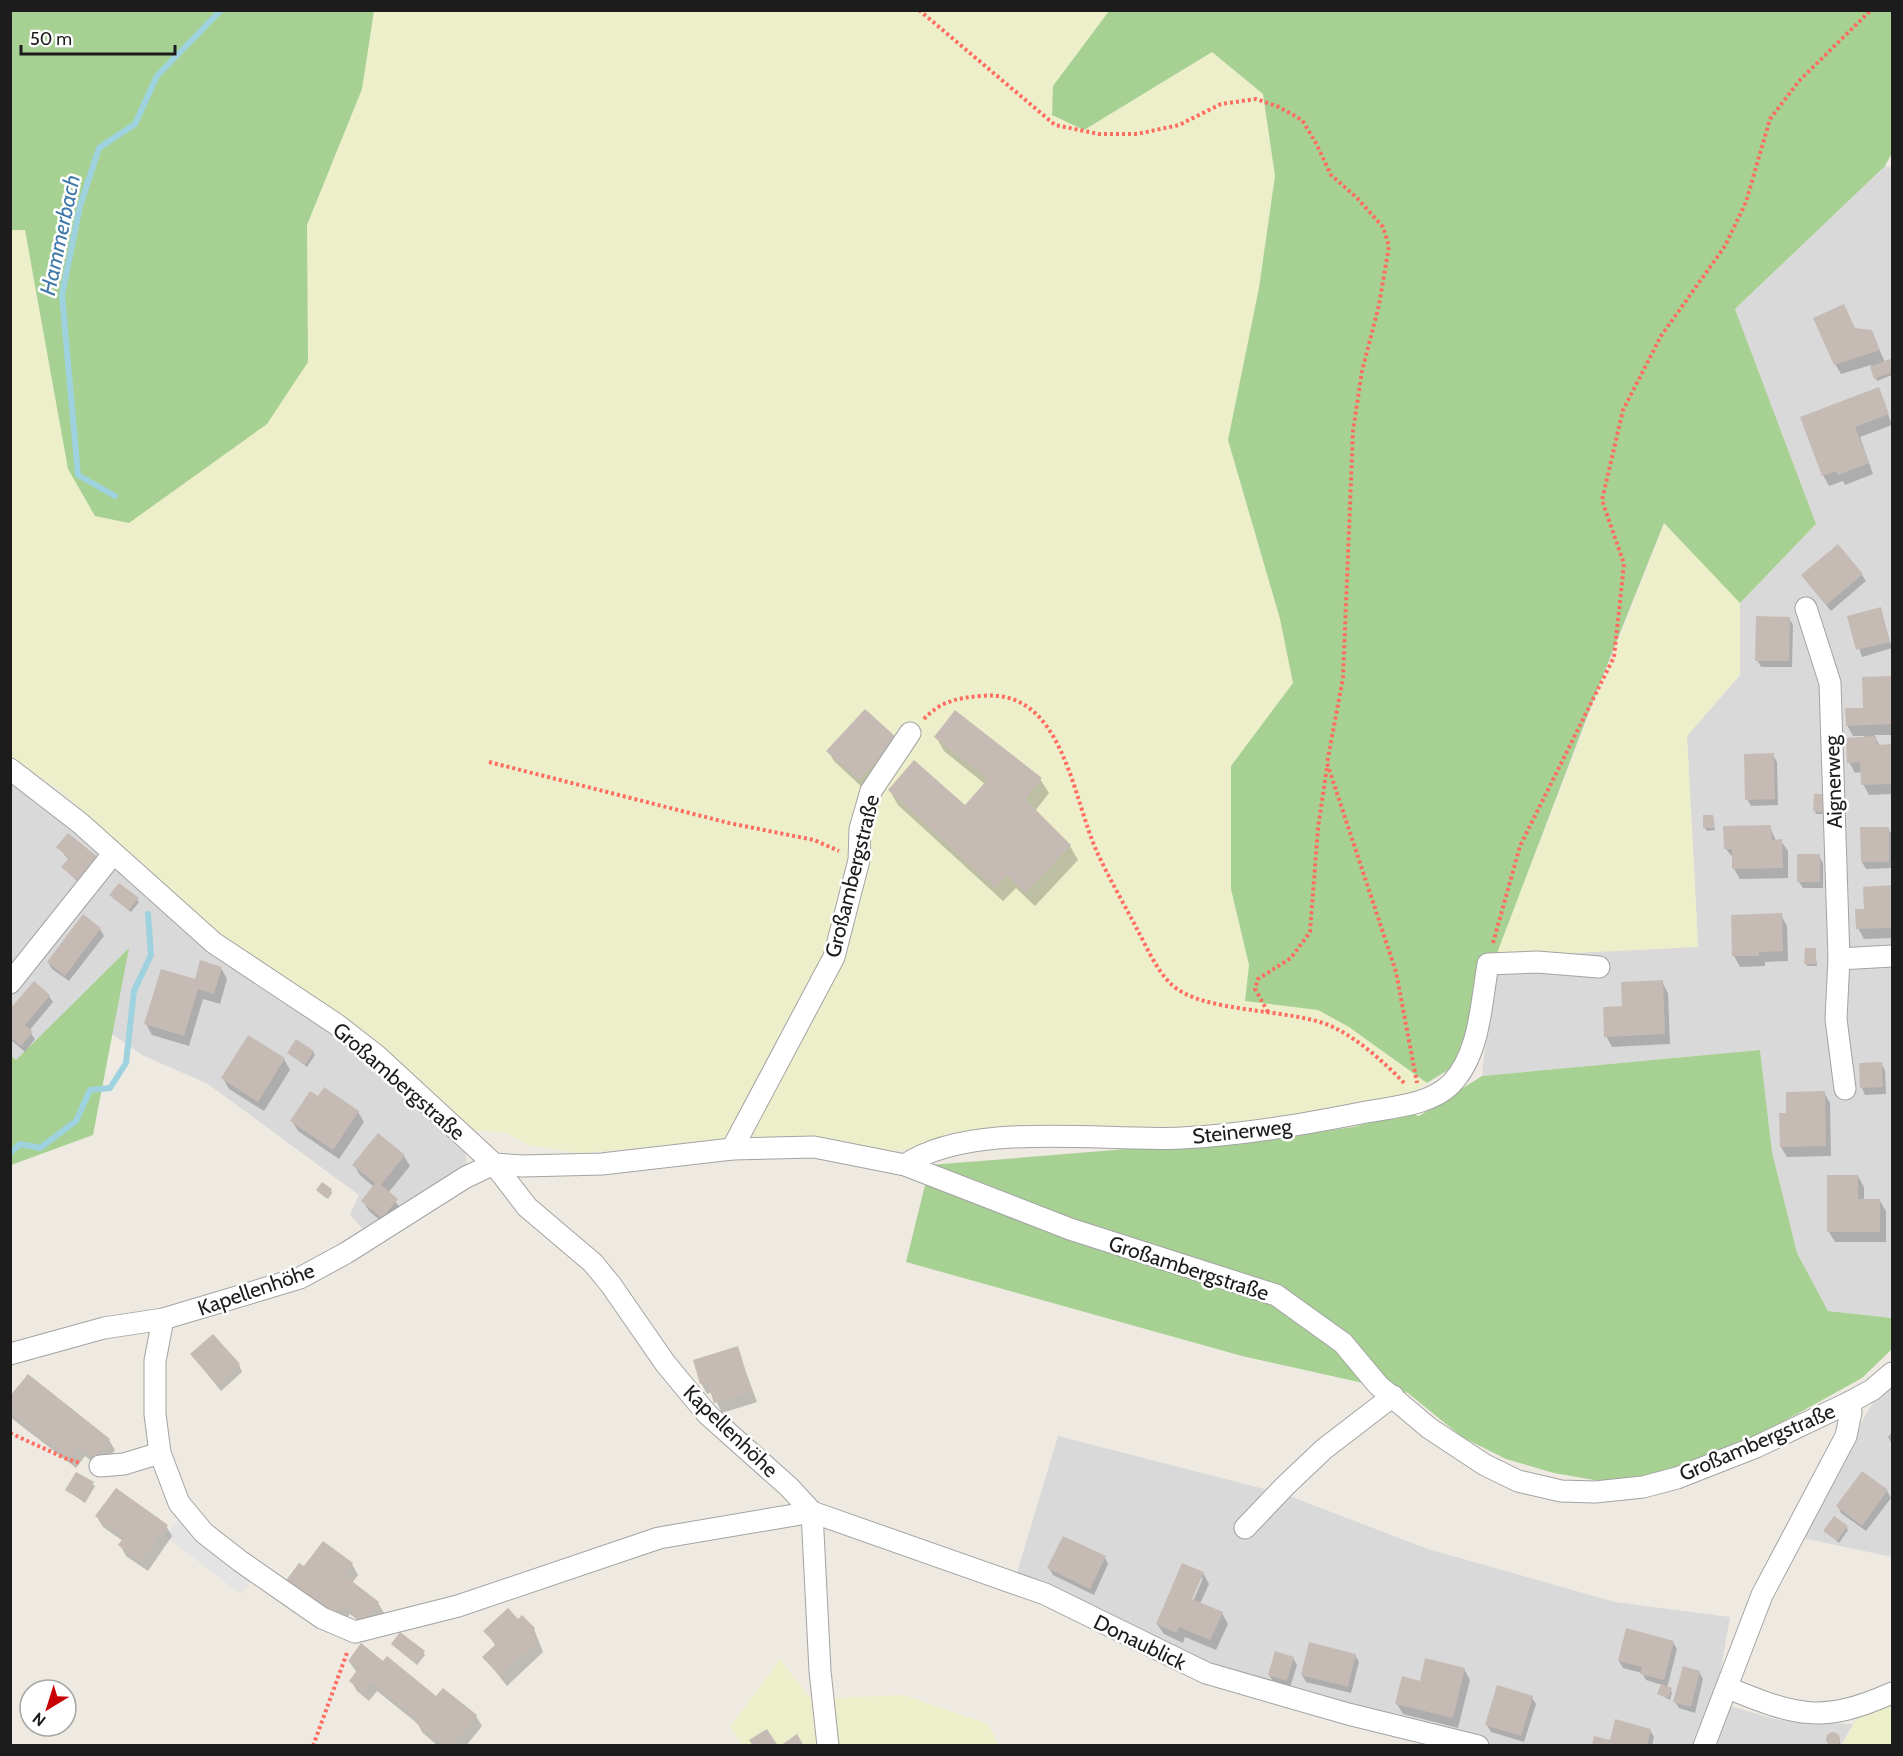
<svg xmlns="http://www.w3.org/2000/svg" width="1903" height="1756" font-family="Cabin,sans-serif">
	<style>
		.residential { fill: #dad9d9 }
		.farmland { fill: #edefcb }
		.forest { fill: #a7d093 }
		.parking { fill: #e4e4e4 }
		.shadow { fill: #0003; fill-rule: evenodd }
		.lines { fill: none; stroke-linecap: round; stroke-linejoin: round }
		.stream { stroke: #9ed2df; stroke-width: 6 }
		.building { fill: #c6bbb4 }
		.minor-casing { stroke: #a3a3a3; stroke-width: 23 }
		.path { stroke: #ff6d61; stroke-width: 4; stroke-dasharray: 3 3; stroke-linecap: butt }
		.minor { stroke: #fff; stroke-width: 21 }
		.labels { text-anchor: middle; dominant-baseline: central; stroke-width: 5; stroke-linejoin: round; paint-order: stroke }
		.street-label { font-size: 21px; fill: #1c1c1c; stroke: #fff }
		.water-label { font-size: 22px; font-style: italic; fill: #4179a9; stroke: #fff }
	</style>
	<rect width="100%" height="100%" fill="#eeeae1"/>
	<g class="residential">
		<path d="M1885,166l7,2v1150l-64,-7 -31,-58 -25,-101 -12,-102 -278,26 13,-119 203,-11 -11,-210 53,-61v-72l76,-79 -81,-215z"/>
		<path d="M10,784l40,23 295,234 120,110 2,12 -9,9 -92,60 -16,-17 9,-20 -151,-111 -66,-29 -30,-21 16,-85 -112,111 -5,-4z"/>
		<path d="M1892,1370v187l-89,-19 48,-98z"/>
		<path d="M1058,1436l226,58 144,55 187,53 115,15 -15,85 64,18 74,4 -12,21h-375l3,-12 -250,-62 -69,-31 -133,-67z"/>
	</g>
	<g class="farmland">
		<path d="M374,11h735l-56,75 31,44 128,-78 51,42 12,82 -16,112 -31,152 52,179 13,64 -62,83v123l18,76 -4,35 73,10 31,16 78,57 -24,16 -138,25 -104,8 -211,1 -39,16 -23,2 -81,-14 -228,16 -51,-8 -22,-12 -37,-3 -101,-96 -163,-110 -149,-137 -45,-26v-531h14l43,239 240,-107 -1,-137 55,-136z"/>
		<path d="M1665,522l75,81v72l-53,61 11,211 -203,10z"/>
		<path d="M780,1659l31,40 93,-4 84,29 11,21h-257l-12,-18z"/>
		<path d="M1892,1703v42l-50,1 15,-28z"/>
	</g>
	<g class="forest">
		<path d="M10,11h364l-12,78 -55,136 1,137 -41,62 -138,99 -34,-7 -27,-47 -43,-239h-14z"/>
		<path d="M1109,11h783v142l-7,13 -150,143 81,215 -76,79 -76,-80 -64,160 -146,383 -27,17 -78,-56 -31,-17 -73,-9 4,-36 -18,-76v-123l62,-83 -13,-64 -52,-179 31,-152 16,-112 -12,-82 -51,-42 -128,78 -32,-15 1,-29z"/>
		<path d="M129,948l-36,187 -82,30v-109l5,4z"/>
		<path d="M1760,1050l12,102 25,101 31,58 64,7v31l-30,29 -92,51 -71,30 -51,17 -48,5 -46,-8 -48,-14 -44,-22 -54,-44 -166,-37 -336,-94 24,-97 359,-29 64,-9 56,-14 10,3 63,-40z"/>
	</g>
	<path class="parking" d="M177,1521l75,58 -11,15 -76,-58z"/>
	<g class="shadow">
		<path d="M1844,306l11,23 16,3 14,30 7,-3v16l-15,6 -6,-16 -30,9 -6,-10z"/>
		<path d="M1879,389l13,36 -32,12 13,37 -28,11 -2,-4 -14,5 -6,-11z"/>
		<path d="M1862,575l4,6 -35,30 -24,-29z"/>
		<path d="M1880,609l12,39 -30,9 -13,-40z"/>
		<path d="M1789,618l4,7 -1,42h-31l-4,-7z"/>
		<path d="M1892,678v57h-18l6,11h12v48l-23,1 -6,-11 -1,-12 -7,1 -6,-11 16,-26h-12l-6,-11 17,-16 -1,-30z"/>
		<path d="M936,737l104,42 9,14 -14,18 35,35 8,14 -43,46 -19,-18 -13,13 -105,-96 -8,-14 75,16 20,-23 -41,-33z"/>
		<path d="M896,739l-31,51 -31,-29 -6,-10z"/>
		<path d="M1773,755l4,7 1,43 -27,1 -4,-7z"/>
		<path d="M1823,796l1,18h-8l-1,-3z"/>
		<path d="M1713,816l2,14 -8,1 -2,-3z"/>
		<path d="M1770,827l6,14h5l7,10v27l-48,1 -6,-10v-10l-9,-11z"/>
		<path d="M1888,828l4,7v33l-26,1 -4,-7z"/>
		<path d="M68,835l15,52 -20,-20 6,-7 -11,-13z"/>
		<path d="M1819,856l4,7v25h-20l-4,-6z"/>
		<path d="M1892,887v51l-28,1 -6,-11 8,-17 -1,-23z"/>
		<path d="M113,898l24,1 2,3 -8,10z"/>
		<path d="M1781,915l6,11 1,35 -23,1v4l-25,1 -6,-11 -1,-40z"/>
		<path d="M100,929l4,7 -35,45 -17,-12 -4,-7z"/>
		<path d="M1815,949l2,17h-10l-1,-3z"/>
		<path d="M221,968l6,11 -7,25 -17,-5 -14,47 -37,-11 -6,-11 50,-43z"/>
		<path d="M1662,982l6,11 2,51 -58,3 -6,-11z"/>
		<path d="M49,996l4,6 -24,29 6,8 -10,13 -15,-13v-27z"/>
		<path d="M249,1037l35,22 6,11 -26,41 -35,-22 -6,-11z"/>
		<path d="M313,1052l2,3 -8,12 -18,-14z"/>
		<path d="M1881,1063l4,7 1,24 -21,1 -3,-7 -2,-24z"/>
		<path d="M1824,1092l6,11 1,53 -44,1 -6,-10 7,-33z"/>
		<path d="M358,1112l6,10 -25,37 -41,-28 -6,-10z"/>
		<path d="M404,1156l6,10 -22,27 15,18 -14,17 -20,-17 -6,-10 11,-14 -14,-12 -6,-10z"/>
		<path d="M1858,1176l6,11v13l16,1 6,10v31h-51l-6,-10z"/>
		<path d="M318,1190h13l1,3 -4,6z"/>
		<path d="M737,1348l20,54 -35,11 -10,-21 -5,2 -6,-11z"/>
		<path d="M191,1354l48,11 3,7 -21,19z"/>
		<path d="M10,1399l99,41 6,10 -14,18 -16,-12 -9,12 -66,-51z"/>
		<path d="M1892,1432v12l-4,-7z"/>
		<path d="M77,1474l18,12 -10,17 -18,-13z"/>
		<path d="M1887,1491l4,7 -25,33 -25,-18 -3,-7z"/>
		<path d="M97,1517l69,9 6,10 -24,35 -22,-15 -6,-11 3,-4 -20,-14z"/>
		<path d="M1846,1527l2,3 -9,13 -14,-12z"/>
		<path d="M324,1543l28,21 6,11 -6,8 26,20 6,10 -13,18 -21,-17 -12,15 -34,-61z"/>
		<path d="M1105,1558l3,6 -14,31 -41,-20 -4,-7z"/>
		<path d="M1203,1573l6,11 -9,20 22,9 6,11 -12,26 -31,-13 -2,6 -19,-9 -7,-10zM1200,1578h3l-12,28 -3,-1z"/>
		<path d="M518,1621l16,8 9,23 -36,34 -23,-29 12,-11 -11,-15z"/>
		<path d="M1673,1642l4,7 -10,39 5,4 -2,8 -11,-6 3,-9 -16,-5 -4,-7 -19,-5 -4,-7z"/>
		<path d="M394,1646l29,6 2,3 -8,10z"/>
		<path d="M1355,1655l4,7 -8,31 -45,-11 -4,-7z"/>
		<path d="M1293,1658l4,7 -7,22 -17,-6 -4,-6z"/>
		<path d="M349,1661l34,3 53,34 40,18 6,10 -16,20h-28l-15,-13 -6,-10 -40,-32 -8,10 -12,-10 -6,-10 6,-8z"/>
		<path d="M1464,1669l6,11 -12,48 -55,-14 -6,-10 24,-21z"/>
		<path d="M1699,1672l4,7 -8,34 -16,-5 -4,-6z"/>
		<path d="M1532,1698l4,6 -12,38 -33,-10 -4,-7z"/>
		<path d="M1650,1730l4,7 -2,9h-59z"/>
		<path d="M1837,1734l4,12h-11l-2,-10z"/>
	</g>
	<g class="lines">
		<g class="stream">
			<path d="M115,496l-37,-21 -16,-180 18,-89 19,-58 36,-24 22,-48 64,-66"/>
			<path d="M10,1153l10,-9 20,4 36,-27 14,-31 20,-2 16,-25 8,-72 17,-36 -3,-41"/>
		</g>
	</g>
	<g class="building">
		<path d="M1844,304l11,24 17,2 8,20 -46,15 -21,-47z"/>
		<path d="M1892,358v14l-18,7 -4,-12z"/>
		<path d="M1879,387l10,27 -34,13 14,36 -31,12 -2,-4 -14,5 -22,-59z"/>
		<path d="M1838,544l25,30 -37,31 -25,-30z"/>
		<path d="M1881,607l9,35 -34,8 -9,-34z"/>
		<path d="M1756,616l34,1 -1,44h-34z"/>
		<path d="M1892,676v48l-46,2 -1,-18h18l-1,-31z"/>
		<path d="M865,709l32,29 -38,42 -33,-29z"/>
		<path d="M955,710l87,68 -17,21 46,46 -45,48 -19,-18 -12,13 -107,-98 26,-30 51,45 23,-26 -54,-42z"/>
		<path d="M1876,736l1,9 15,-1v40l-31,1 -1,-23 -13,1 -1,-25z"/>
		<path d="M1774,753l1,46 -30,1 -1,-46z"/>
		<path d="M1814,794h9v18l-10,-1z"/>
		<path d="M1703,815h10l1,13h-11z"/>
		<path d="M1771,825l1,15 10,-1 1,29 -51,1v-20h-8l-1,-23z"/>
		<path d="M1860,827h29v35h-28z"/>
		<path d="M68,833l31,25 -20,24 -18,-15 8,-9 -13,-11z"/>
		<rect x="1797" y="854" width="23" height="28"/>
		<path d="M119,883l20,15 -10,12 -20,-15z"/>
		<path d="M1892,885v43l-36,1 -1,-20h9l-1,-22z"/>
		<path d="M1782,913l1,38 -24,1v4h-27l-1,-41z"/>
		<path d="M83,914l18,14 -36,48 -18,-14z"/>
		<path d="M1805,948h11v16h-12z"/>
		<path d="M200,960l22,7 -8,27 -16,-5 -14,47 -40,-12 17,-55 34,10z"/>
		<path d="M1663,980l2,54 -61,3 -1,-30 19,-1 -1,-24z"/>
		<path d="M34,981l16,14 -25,30 8,7 -12,14 -11,-9v-28z"/>
		<path d="M248,1035l37,23 -27,44 -37,-24z"/>
		<path d="M296,1039l18,12 -9,14 -18,-12z"/>
		<path d="M1882,1062l1,25 -23,1 -1,-25z"/>
		<path d="M324,1087l35,24 -26,39 -43,-29 20,-30 8,5z"/>
		<path d="M1825,1091l1,55 -46,1 -1,-34h7v-21z"/>
		<path d="M378,1133l27,22 -24,30 17,14 -16,19 -21,-17 14,-18 -23,-18z"/>
		<path d="M1827,1175h31v24h22v33h-53z"/>
		<path d="M322,1182l10,7 -6,9 -10,-8z"/>
		<path d="M213,1334l27,30 -23,21 -27,-31z"/>
		<path d="M738,1346l14,46 -38,11 -7,-22 -7,3 -7,-24z"/>
		<path d="M28,1374l82,65 -16,19 -15,-12 -10,12 -59,-46v-16z"/>
		<path d="M1862,1471l26,19 -26,36 -26,-20z"/>
		<path d="M76,1472l18,10 -11,19 -18,-11z"/>
		<path d="M116,1488l52,37 -27,37 -23,-17 6,-8 -29,-21z"/>
		<path d="M1834,1516l14,10 -11,15 -14,-10z"/>
		<path d="M1063,1536l43,20 -16,33 -43,-21z"/>
		<path d="M323,1541l30,22 -9,12 35,27 -14,19 -22,-16 -11,15 -48,-37 15,-20 5,3z"/>
		<path d="M1182,1563l22,9 -12,27 31,13 -13,28 -31,-13 -2,6 -21,-9z"/>
		<path d="M508,1608l10,11 4,-4 13,13 -4,4 8,8 -39,36 -18,-19 14,-13 -13,-13z"/>
		<path d="M1626,1628l48,13 -10,39 -24,-6 2,-7 -24,-6z"/>
		<path d="M400,1632l25,19 -10,12 -24,-19z"/>
		<path d="M1309,1642l47,12 -8,33 -47,-12z"/>
		<path d="M361,1643l22,18 4,-5 49,40 7,-8 34,27 -25,31h-8l-29,-24 2,-3 -46,-38 -8,11 -14,-11 9,-12 -10,-8z"/>
		<path d="M1275,1651l19,6 -7,24 -19,-6z"/>
		<path d="M1425,1658l40,10 -12,50 -58,-14 7,-28 18,5z"/>
		<path d="M1683,1666l17,5 -9,36 -18,-5z"/>
		<path d="M1661,1684l11,4 -4,10 -11,-4z"/>
		<path d="M1497,1685l36,11 -12,40 -36,-11z"/>
		<path d="M1615,1719l36,10 -4,17h-55l2,-10 16,4z"/>
		<path d="M767,1729l11,17h-25l-4,-6z"/>
		<circle cx="1833" cy="1739" r="7"/>
		<path d="M797,1734l7,12h-24z"/>
	</g>
	<g class="lines">
		<g class="minor-casing">
			<g id="minor">
				<path d="M1806,608l24,75 9,276 -3,60 9,70"/>
				<path d="M10,769l70,54 134,120 122,81 40,31 118,109 29,2 79,-2 130,-15 82,-2 91,18 165,64 206,66 67,48 35,42 51,43 56,37 33,16 43,10 34,1 48,-5 34,-9 79,-31 94,-45 22,-12 20,-17"/>
				<path d="M1839,959l53,-3"/>
				<path d="M10,983l103,-129"/>
				<path d="M732,1149l102,-192 25,-97 1,-31 11,-38 39,-58"/>
				<path d="M494,1164l33,43 66,56 18,22 54,78 42,51 82,73 23,25 233,82 161,79 142,41 130,32"/>
				<path d="M905,1165c66,-45 198,-23 276,-27 62,-3 124,-14 185,-26 27,-5 64,-7 85,-28 29,-30 30,-80 37,-120l49,-2 62,5"/>
				<path d="M163,1319l-8,42v53l5,39 19,50 25,30 36,28 82,57 33,14 103,-26 201,-68 153,-26"/>
				<path d="M10,1354l94,-26 59,-9 137,-41 46,-25 120,-76 28,-13"/>
				<path d="M100,1466l24,-2 36,-11"/>
				<path d="M812,1512l8,159 8,75"/>
				<path d="M1245,1528l40,-42 39,-37 69,-53"/>
				<path d="M1728,1688c69,28 94,36 164,5"/>
				<path d="M1704,1746l58,-151 84,-159 5,-24 -1,-10"/>
			</g>
		</g>
		<g class="path">
			<path d="M919,10l136,115 44,9h38l42,-9 42,-21 35,-5 23,8 23,13 14,23 15,32 26,23 26,29 6,19 -10,59 -17,66 -9,60 -10,247 -16,85 69,209 21,111"/>
			<path d="M924,719c17,-18 33,-21 57,-23 82,-9 91,101 116,156 12,26 27,52 40,77 9,17 19,40 33,54 31,32 124,24 165,45 26,13 51,36 71,57"/>
			<path d="M489,762l240,61 85,17 25,11"/>
			<path d="M1493,943l27,-97 94,-189 10,-93 -22,-64 21,-90 38,-74 64,-90 21,-44 24,-83 29,-38 72,-71"/>
			<path d="M1268,1012l-13,-23 3,-10 33,-21 19,-26 8,-104 9,-61"/>
			<path d="M10,1433l57,26 14,4"/>
			<path d="M313,1746l35,-96"/>
		</g>
		<use href="#minor" class="minor"/>
	</g>
	<g class="labels">
		<g class="street-label">
			<text transform="translate(1833 782) rotate(-92)">Aignerweg</text>
			<text transform="translate(852 876) rotate(-76)">Großambergstraße</text>
			<text transform="translate(399 1081) rotate(41)">Großambergstraße</text>
			<text transform="translate(1242 1131) rotate(-6)">Steinerweg</text>
			<text transform="translate(1189 1268) rotate(18)">Großambergstraße</text>
			<text transform="translate(256 1289) rotate(-19)">Kapellenhöhe</text>
			<text transform="translate(731 1431) rotate(44)">Kapellenhöhe</text>
			<text transform="translate(1757 1442) rotate(-23)">Großambergstraße</text>
			<text transform="translate(1140 1642) rotate(26)">Donaublick</text>
		</g>
		<g class="water-label">
			<text transform="translate(60 235) rotate(-78)">Hammerbach</text>
		</g>
	</g>
	<rect width="1903" height="1756" fill="none" stroke="#1c1c1c" stroke-width="24"/>
	<g transform="translate(48 1708) rotate(218)"><circle r="28" fill="#ffffff" stroke="#a4a4a4" stroke-width="1.5"/>
	<path d="M0-4.5L10 22L0 15L-10 22Z" fill="#c80006"/>
	<text y="-9" font-size="16" font-weight="bold" text-anchor="middle" fill="#1c1c1c">N</text>
	</g>
	<path d="M21 45v9h154v-9" fill="none" stroke="#1c1c1c" stroke-width="3"/>
	<text x="30" y="45" font-size="18" fill="#1c1c1c" stroke="#ffffff" stroke-width="4.5" paint-order="stroke">50 m</text>
</svg>
